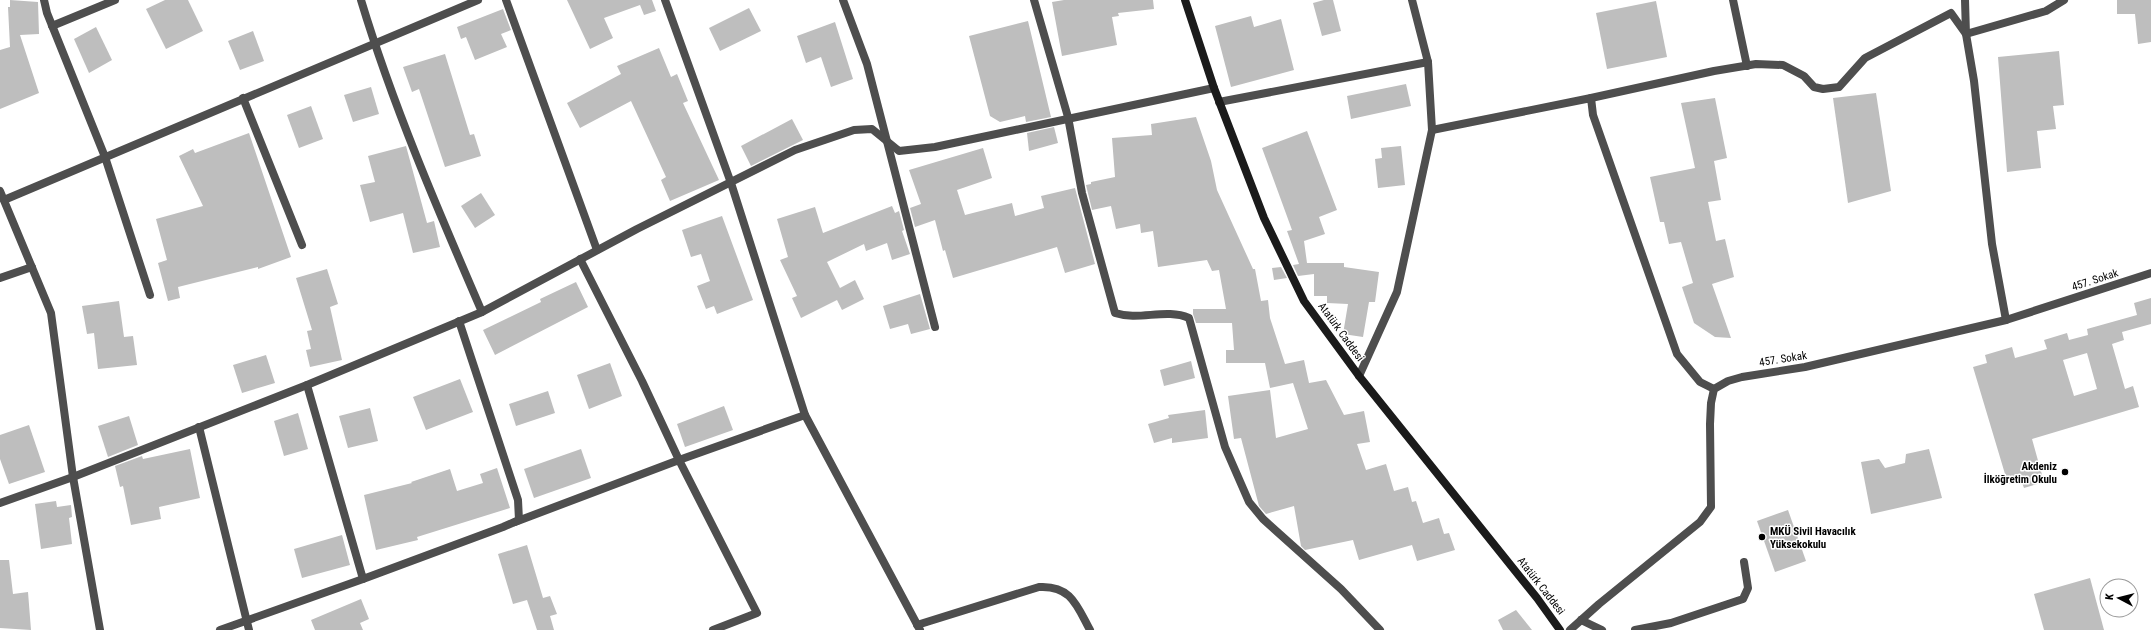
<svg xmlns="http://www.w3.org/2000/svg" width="2151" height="630" font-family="'Roboto Condensed',sans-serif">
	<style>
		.building { fill: #bebebe; fill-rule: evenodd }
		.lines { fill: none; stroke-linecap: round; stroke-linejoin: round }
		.lane { stroke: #4e4e4e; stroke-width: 8 }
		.street { stroke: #4e4e4e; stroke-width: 8 }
		.secondary { stroke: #1b1b1b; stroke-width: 8 }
		.poi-dot { fill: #000; stroke: #fff; stroke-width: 1.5 }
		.labels { text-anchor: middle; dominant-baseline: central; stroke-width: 3; stroke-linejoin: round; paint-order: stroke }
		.street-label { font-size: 11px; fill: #000; stroke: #fff }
		.poi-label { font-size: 11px; font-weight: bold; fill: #000; stroke: #fff; text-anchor: end }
	</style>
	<rect width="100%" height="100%" fill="#fff"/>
	<g class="building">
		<path d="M10,0l28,2 1,32 -19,1 19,58 -39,16v-59l10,-3 -2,-40h2z"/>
		<path d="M165,0h23l15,31 -37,18 -20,-40z"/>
		<path d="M567,0h85l4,11 -12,4 -4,-10 -36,13 9,20 -23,11z"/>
		<path d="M1064,0h89l1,9 -36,4 1,3 -7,1 5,28 -55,11 -10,-54z"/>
		<path d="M1324,0h9l8,31 -19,5 -9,-33z"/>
		<path d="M2117,0h34v42l-13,2 -3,-30h-18z"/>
		<path d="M1656,1l11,56 -60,12 -11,-56z"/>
		<path d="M749,8l12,23 -41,20 -11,-23z"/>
		<path d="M503,9l8,21 -10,4 6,13 -32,13 -9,-23 -5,2 -4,-12z"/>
		<path d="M1251,16l3,11 27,-8 13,51 -63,17 -16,-61z"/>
		<path d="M1028,21l23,96 -25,5 -1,-6 -25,6 -10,-6 -21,-80z"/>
		<path d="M835,22l18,57 -22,8 -10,-30 -15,6 -9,-27z"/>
		<path d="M96,27l16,33 -23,13 -15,-34z"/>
		<path d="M253,31l11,30 -24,9 -12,-29z"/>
		<path d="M659,48l12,29 6,-3 11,27 -5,2 36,77 -49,21 -9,-21 5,-3 -35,-76 -51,27 -13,-25 54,-29 -4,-8z"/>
		<path d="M2059,51l5,54 -11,1 3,23 -19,2 4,37 -34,4 -9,-115z"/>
		<path d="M445,54l25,81 4,-1 7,22 -36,11 -26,-78 -7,3 -9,-25z"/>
		<path d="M1406,84l5,22 -60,13 -4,-23z"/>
		<path d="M371,87l8,27 -26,8 -9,-27z"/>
		<path d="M1876,93l15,98 -43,12 -15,-105z"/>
		<path d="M1715,98l12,60 -13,3 7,39 -13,2 8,39 9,-2 9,38 -22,7 19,54 -16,-1 -21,-14 -12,-36 11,-4 -12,-41 -12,2 -5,-22h-4l-10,-45 45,-9 -14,-65z"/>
		<path d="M311,106l12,33 -24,9 -12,-33z"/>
		<path d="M1196,117l15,44 6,29 36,79h2l6,32 7,-1 2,18 15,46 19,-4 5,23 17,-3 18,35 20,-4 6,31 -13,2 9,26 20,-6 8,27 14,-4 4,15 4,-1 7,22 16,-5 5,16 5,-1 6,17 -38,11 -5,-16 -53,15 -6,-20 -48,10 -4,-4 -7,-40 -28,8 -7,-8 -18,-68 -7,1 -6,-43 42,-6 6,48 32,-9 -15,-46 -23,5 -5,-25h-39v-13h8l-2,-27h-36l-3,-9v-5h33l-7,-39 -7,1 -5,-11 -49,7 -5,-36 -12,2 -1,-9 -24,5 -5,-23 -19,4 -6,-25 5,-1v-2l24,-5 -3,-39 40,-3 -1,-11z"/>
		<path d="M792,119l11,21 -52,26 -10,-20z"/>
		<path d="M1054,127l4,16 -29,8 -2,-18z"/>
		<path d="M1307,131l30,79 -18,7 6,17 -21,7 3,22h37v4l35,5 -4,30h-6l-6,35 -20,-3 5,-30 -21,-1v-7h-13v-22l-16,2 -5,-11 6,-1 -12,-33 5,-1 -30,-82z"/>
		<path d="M249,133l42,124 -33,12v-2l-80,20 2,11 -12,3 -10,-38 9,-3 -11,-41 47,-13 -24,-50 14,-7 2,4z"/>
		<path d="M406,146l21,77 7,-2 6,26 -27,6 -10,-40 -33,9 -10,-37 15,-3 -7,-26z"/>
		<path d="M1401,146l4,39 -27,3 -3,-29 7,-1 -1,-10z"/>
		<path d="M983,148l9,30 -35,12 8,25 47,-12 3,13 29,-8 -3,-12 34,-8 20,76 -30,9 -8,-26 -104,31 -8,-28 -2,1 -8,-31 -20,7 -5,-19 11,-4 -12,-34z"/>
		<path d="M481,193l14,22 -20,13 -14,-22z"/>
		<path d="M892,206l3,7 4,-2 5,19 -2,1 8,23 -18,6 -5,-17 -21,8 -2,-7 -37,18 13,26 15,-8 9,19 -22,11 -5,-10 -36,18 -9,-20 5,-2 -17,-36 8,-3 -11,-38 38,-12 8,26z"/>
		<path d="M722,216l31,84 -36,14 -3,-8 -8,3 -9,-23 13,-5 -9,-27 -10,3 -9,-27z"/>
		<path d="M1281,267l6,11 -13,2 -2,-12z"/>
		<path d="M327,269l11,35 -8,3 12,53 -32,7 -4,-17 5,-1 -4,-18 5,-1 -16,-52z"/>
		<path d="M576,282l12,25 -93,48 -12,-25 58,-28 -1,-3z"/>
		<path d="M920,294l10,35 -19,5 -3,-10 -18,5 -7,-23z"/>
		<path d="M2151,298v26l-29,8 2,8 -12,4 13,45 8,-3 6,21 -107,32 12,43 -20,6 -3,-8 -13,4 -35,-117 14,-4 -2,-8 27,-8 3,11 32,-9 -3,-9 23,-7 2,7 19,-5 -1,-6 50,-14 -3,-12zM2087,353l10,36 -23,7 -11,-36z"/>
		<path d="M119,301l5,36 9,-1 4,29 -39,4 -4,-36 -7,1 -5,-28z"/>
		<path d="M266,355l9,28 -33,10 -9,-28z"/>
		<path d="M1191,361l4,17 -31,8 -4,-16z"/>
		<path d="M610,363l12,33 -33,13 -12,-34z"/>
		<path d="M460,379l13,33 -47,18 -13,-33z"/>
		<path d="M548,391l7,22 -39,13 -7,-22z"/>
		<path d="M724,406l9,24 -48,17 -8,-23z"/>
		<path d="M370,408l8,33 -30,7 -9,-32z"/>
		<path d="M1205,410l3,28 -36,5v-5l-18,5 -6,-19 21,-6 -1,-3z"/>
		<path d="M298,413l10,36 -24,7 -10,-35z"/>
		<path d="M129,416l9,29 -30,12 -10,-31z"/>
		<path d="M29,425l16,47 -36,12 -9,-25v-24z"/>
		<path d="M190,449l10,49 -41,9 2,12 -30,6 -8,-39 -3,1 -5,-21 27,-10 1,3z"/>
		<path d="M581,449l10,29 -57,20 -10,-29z"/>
		<path d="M1929,449l13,49 -71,16 -10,-52 18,-3 6,9 20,-5 1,-9z"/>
		<path d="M497,468l13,40 -93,29 1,3 -42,10 -12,-55 48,-12 -1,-1 39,-13 7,22 26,-8 -3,-9z"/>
		<path d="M56,501l1,6 14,-2 1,12 -3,1 3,26 -31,5 -6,-45z"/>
		<path d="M1788,510l18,51 -31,11 -18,-51z"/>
		<path d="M342,535l8,30 -48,13 -8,-29z"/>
		<path d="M527,545l16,53 7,-2 7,18 -7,2 4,14h-17l-10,-30 -14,4 -15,-50z"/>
		<path d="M0,560h9l4,34 15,-2 3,38 -31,-2z"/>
		<path d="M2090,578l14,52h-60l-10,-36z"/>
		<path d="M361,599l8,20 -9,4 3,7h-48l-4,-10z"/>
		<path d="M1516,610l16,20h-29l-5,-10z"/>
	</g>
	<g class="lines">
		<g class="lane">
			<path d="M1733,0l14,66"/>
			<path d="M1581,620l21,10"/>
			<path d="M1635,630l36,-7 72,-24 5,-11 -4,-26"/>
		</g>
		<g class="street">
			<path d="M44,0l3,13 58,144 45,138"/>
			<path d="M361,0c32,106 77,210 121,312"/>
			<path d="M506,0l91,250"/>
			<path d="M843,0l24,64 68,263"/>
			<path d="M1034,0l34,117 14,76 33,120c24,8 51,-5 74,5l36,129 24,55 14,17 78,70 39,41"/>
			<path d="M1965,0l1,34 8,47 18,163 14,76"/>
			<path d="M52,26l63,-26"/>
			<path d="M243,98l59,147"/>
			<path d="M1591,98l123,-27 42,-7 27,1 21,11 10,11 9,2 16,-2 26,-29 86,-45 15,21 80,-23 18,-11"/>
			<path d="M1219,102l209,-40"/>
			<path d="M1432,130l159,-32 2,17 84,239 23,28 14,7"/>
			<path d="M0,191l51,122 22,164 27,153"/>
			<path d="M4,200l474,-200"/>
			<path d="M580,259l62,122 37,79 126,-45 -74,-232 -66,-183"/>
			<path d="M0,278l32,-11"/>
			<path d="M1359,376l38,-84 35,-162 -4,-68 -16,-62"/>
			<path d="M307,385l56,194 140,-52 16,-7 -1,-20 -59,-179"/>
			<path d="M805,415l115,215"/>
			<path d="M199,427l50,203"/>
			<path d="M0,503l73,-26 234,-92 175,-73 155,-83 158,-79 59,-20 18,-1 27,22 36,-4 279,-59"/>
			<path d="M515,522l164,-62 78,153 -44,17"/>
			<path d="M917,625l122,-38c32,-2 38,19 51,43"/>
			<path d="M220,630l143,-51"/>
			<path d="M1570,630l29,-26 101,-82 11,-15 -1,-83 1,-21 3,-14 14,-8 14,-4 63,-10 201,-47 145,-47"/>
		</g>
		<path class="secondary" d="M1185,0l29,88 50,130 40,83 55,75 178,222 23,32"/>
	</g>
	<g class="poi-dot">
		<circle cx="2065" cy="472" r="4"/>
		<circle cx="1762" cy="537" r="4"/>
	</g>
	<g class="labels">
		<g class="street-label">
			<text transform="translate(2095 280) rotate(-18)">457. Sokak</text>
			<text transform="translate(1341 332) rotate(54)">Atatürk Caddesi</text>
			<text transform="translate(1783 359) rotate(-9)">457. Sokak</text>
			<text transform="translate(1541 586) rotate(52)">Atatürk Caddesi</text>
		</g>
		<g class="poi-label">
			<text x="2057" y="466">Akdeniz<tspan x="2057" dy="13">İlköğretim Okulu</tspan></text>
			<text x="1770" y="531" text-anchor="start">MKÜ Sivil Havacılık<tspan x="1770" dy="13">Yüksekokulu</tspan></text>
		</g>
	</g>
	<g transform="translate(2119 598) rotate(277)"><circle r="19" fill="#ffffff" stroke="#999999"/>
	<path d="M0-3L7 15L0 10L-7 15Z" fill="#000000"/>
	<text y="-6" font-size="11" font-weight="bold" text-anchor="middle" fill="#000000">K</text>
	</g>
</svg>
